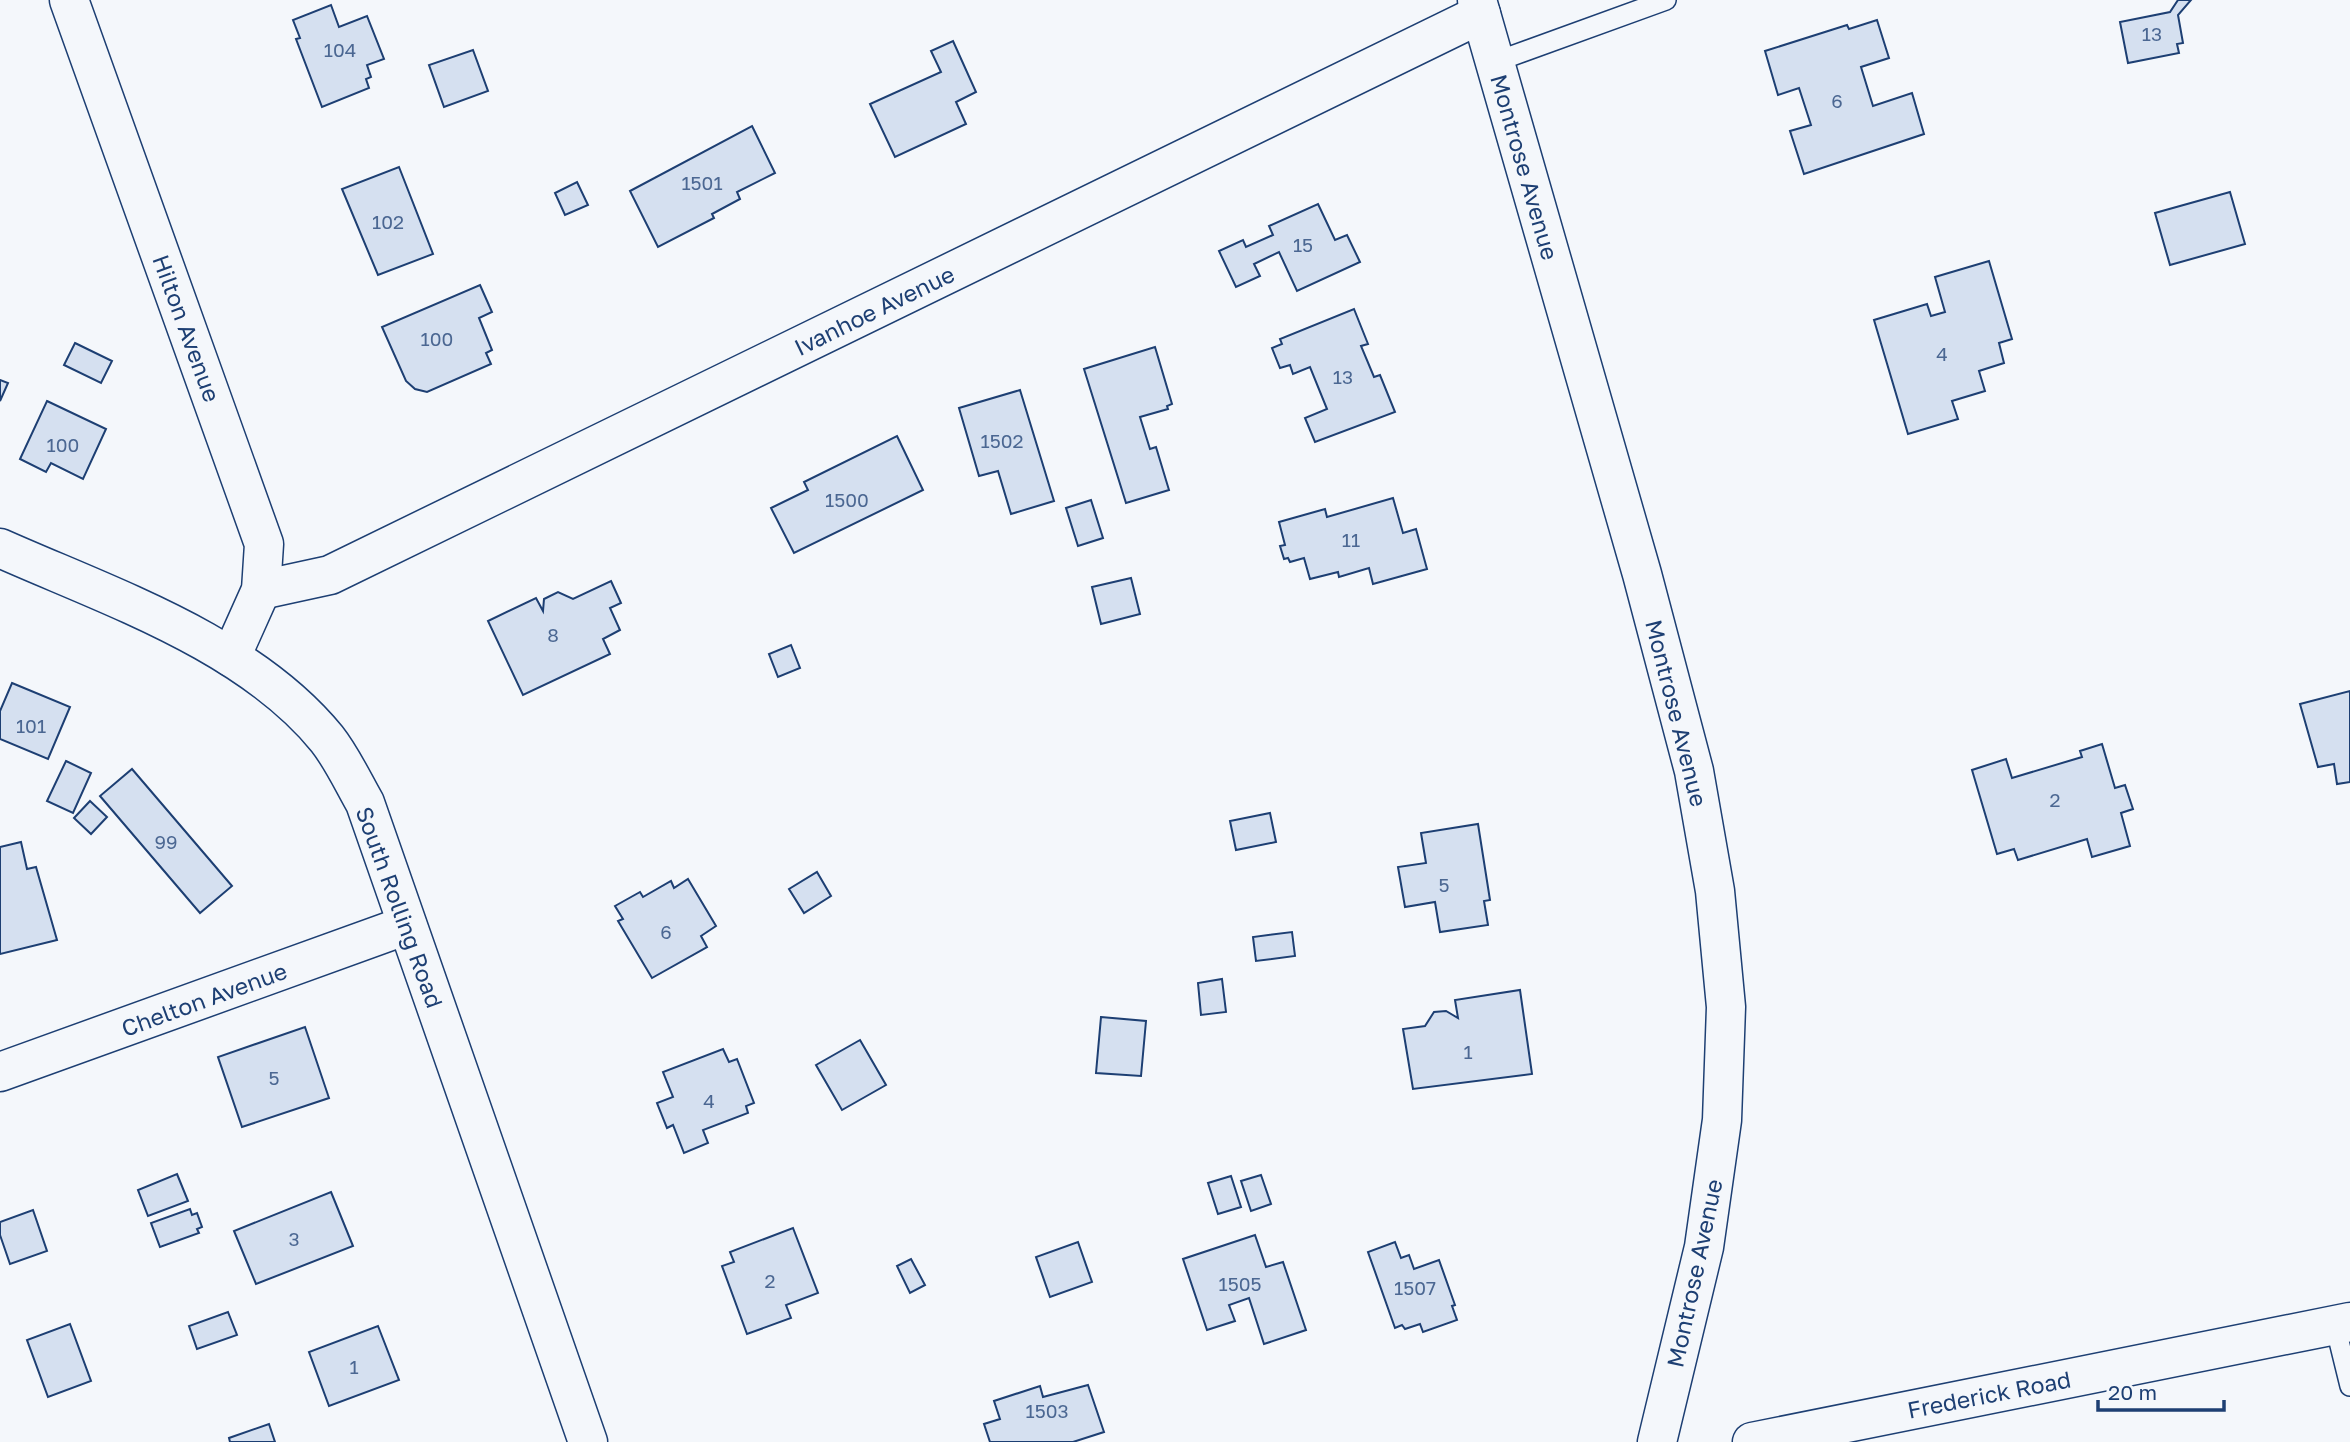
<svg xmlns="http://www.w3.org/2000/svg" width="2350" height="1442" font-family="'Golos Text',sans-serif">
	<style>
		.building { fill: #d5e0f0; stroke: #1d3f73; stroke-width: 2 }
		.lines { fill: none; stroke-linecap: round; stroke-linejoin: round }
		.service-casing { stroke: #1d3f73; stroke-width: 22 }
		.minor-casing { stroke: #1d3f73; stroke-width: 41 }
		.primary-casing { stroke: #1d3f73; stroke-width: 41 }
		.service { stroke: #f4f7fb; stroke-width: 19 }
		.minor { stroke: #f4f7fb; stroke-width: 38 }
		.primary { stroke: #f4f7fb; stroke-width: 38 }
		.labels { text-anchor: middle; dominant-baseline: central; stroke-width: 5; stroke-linejoin: round; paint-order: stroke }
		.number-label { font-size: 19px; fill: #4b6792 }
		.street-label { font-size: 23px; fill: #1d3f73; stroke: #f4f7fb }
	</style>
	<rect width="100%" height="100%" fill="#f4f7fb"/>
	<g class="building">
		<path d="M2178,0h13l-13,15 5,28 -6,1 2,9 -51,10 -8,-41 50,-10z"/>
		<path d="M331,5l8,22 28,-11 17,43 -17,6 4,12 -5,2 3,9 -47,19 -26,-68 4,-1 -7,-18z"/>
		<path d="M1877,20l12,38 -28,9 12,39 39,-13 12,41 -120,40 -14,-43 21,-6 -12,-37 -21,7 -13,-44 82,-26 2,4z"/>
		<path d="M953,41l23,51 -20,10 10,22 -71,33 -25,-53 71,-32 -10,-21z"/>
		<path d="M473,50l15,41 -44,16 -15,-42z"/>
		<path d="M752,126l23,47 -38,19 3,7 -28,15 2,4 -56,29 -28,-56z"/>
		<path d="M399,167l34,87 -55,21 -36,-86z"/>
		<path d="M577,182l11,23 -23,10 -10,-22z"/>
		<path d="M2230,192l15,52 -75,21 -15,-52z"/>
		<path d="M1318,204l17,36 12,-5 13,27 -63,29 -18,-39 -25,12 6,12 -24,11 -17,-36 24,-11 3,7 27,-12 -4,-9z"/>
		<path d="M1989,261l23,78 -13,4 5,20 -25,8 6,20 -33,10 6,18 -50,15 -34,-114 53,-16 4,12 14,-4 -10,-35z"/>
		<path d="M480,285l12,27 -13,6 13,32 -6,3 5,11 -64,28 -12,-3 -9,-8 -24,-54z"/>
		<path d="M1354,309l14,35 -7,2 13,31 6,-2 15,37 -80,30 -10,-24 22,-9 -17,-42 -17,7 -3,-9 -10,3 -8,-20 10,-4 -2,-5z"/>
		<path d="M75,343l37,18 -11,22 -37,-18z"/>
		<path d="M1155,347l17,57 -5,2 1,3 -28,8 10,32 6,-2 13,43 -43,13 -42,-134z"/>
		<path d="M0,380l8,3 -8,18z"/>
		<path d="M1020,390l34,111 -43,13 -13,-43 -19,5 -20,-68z"/>
		<path d="M47,401l59,28 -23,50 -32,-16 -5,9 -26,-13z"/>
		<path d="M897,436l26,54 -129,63 -23,-45 37,-18 -4,-8z"/>
		<path d="M1393,498l10,35 13,-4 11,40 -54,15 -4,-16 -30,9 -1,-5 -28,7 -6,-21 -14,4 -2,-4 -4,1 -4,-13 5,-1 -6,-23 46,-13 2,8z"/>
		<path d="M1091,500l12,38 -25,8 -12,-38z"/>
		<path d="M1131,578l9,36 -39,10 -9,-37z"/>
		<path d="M611,581l10,22 -11,5 10,22 -17,9 7,15 -87,41 -35,-74 48,-23 7,13 1,-12 14,-7 15,7z"/>
		<path d="M791,645l9,23 -22,9 -9,-23z"/>
		<path d="M12,683l58,24 -22,52 -48,-20v-28z"/>
		<path d="M2350,691v91l-13,2 -3,-20 -16,3 -18,-63z"/>
		<path d="M2102,744l13,44 10,-3 8,24 -12,4 9,33 -38,11 -5,-18 -69,21 -4,-11 -17,5 -25,-84 34,-11 6,19 70,-21 -2,-6z"/>
		<path d="M66,761l25,12 -18,40 -26,-12z"/>
		<path d="M132,769l100,117 -32,27 -100,-117z"/>
		<path d="M90,801l17,16 -16,17 -17,-16z"/>
		<path d="M1270,813l6,29 -40,8 -6,-29z"/>
		<path d="M1478,824l12,76 -6,1 4,24 -48,7 -5,-30 -30,5 -7,-40 28,-4 -5,-30z"/>
		<path d="M21,842l6,27 9,-2 21,73 -57,14v-107z"/>
		<path d="M817,872l14,24 -27,17 -15,-24z"/>
		<path d="M688,879l28,47 -15,10 6,11 -55,31 -34,-57 5,-2 -8,-13 25,-14 3,5 28,-16 3,7z"/>
		<path d="M1292,932l3,24 -39,5 -3,-24z"/>
		<path d="M1222,979l4,33 -25,3 -3,-32z"/>
		<path d="M1520,990l12,84 -119,15 -10,-60 22,-3 9,-14 12,-1 12,7 -3,-18z"/>
		<path d="M1101,1017l45,4 -5,55 -45,-3z"/>
		<path d="M305,1027l24,71 -87,29 -24,-70z"/>
		<path d="M860,1040l26,45 -44,25 -26,-45z"/>
		<path d="M723,1049l6,13 8,-3 17,44 -8,3 2,7 -45,17 5,13 -24,10 -11,-28 -6,3 -10,-25 16,-6 -10,-25z"/>
		<path d="M177,1174l11,27 -40,15 -10,-26z"/>
		<path d="M1261,1175l10,29 -20,7 -10,-30z"/>
		<path d="M1231,1176l10,31 -23,7 -10,-31z"/>
		<path d="M331,1192l22,54 -97,38 -22,-53z"/>
		<path d="M190,1209l2,6 5,-2 5,14 -5,2 2,4 -39,14 -9,-24z"/>
		<path d="M33,1210l14,41 -37,13 -10,-29v-13z"/>
		<path d="M793,1228l25,65 -32,12 5,13 -44,16 -25,-68 12,-4 -4,-10z"/>
		<path d="M1255,1235l11,32 17,-5 23,68 -42,14 -15,-46 -20,7 6,16 -28,9 -24,-71z"/>
		<path d="M1078,1242l14,40 -42,15 -14,-40z"/>
		<path d="M1395,1242l6,16 8,-3 5,14 25,-9 16,45 -3,1 5,14 -34,12 -3,-8 -15,5 -3,-4 -7,3 -27,-76z"/>
		<path d="M911,1259l14,26 -15,8 -13,-27z"/>
		<path d="M228,1312l9,23 -40,14 -8,-23z"/>
		<path d="M70,1324l21,57 -43,16 -21,-57z"/>
		<path d="M378,1326l21,54 -70,26 -20,-54z"/>
		<path d="M1088,1385l16,47 -31,10h-83l-6,-18 16,-5 -6,-18 46,-15 3,11z"/>
		<path d="M269,1424l6,18h-45l-1,-4z"/>
	</g>
	<g class="lines">
		<g class="service-casing">
			<g id="service">
				<path d="M1495,62l171,-62"/>
				<path d="M2335,1325l15,61"/>
			</g>
		</g>
		<g class="minor-casing">
			<g id="minor">
				<path d="M69,0l195,544 -3,46 -30,67"/>
				<path d="M1477,0l165,574 52,197 21,120 11,116 -4,113 -18,127 -47,195"/>
				<path d="M261,590l69,-15 1151,-561"/>
				<path d="M0,1072l407,-147"/>
			</g>
		</g>
		<g class="primary-casing">
			<g id="primary">
				<path d="M0,548c110,49 249,95 327,191 15,19 26,43 38,64l223,639"/>
				<path d="M1752,1442l598,-120"/>
			</g>
		</g>
		<use href="#service" class="service"/>
		<use href="#minor" class="minor"/>
		<use href="#primary" class="primary"/>
	</g>
	<g class="labels">
		<g class="number-label">
			<text x="2152" y="33">13</text>
			<text x="340" y="49">104</text>
			<text x="1837" y="100">6</text>
			<text x="702" y="182">1501</text>
			<text x="388" y="221">102</text>
			<text x="1303" y="244">15</text>
			<text x="437" y="338">100</text>
			<text x="1942" y="353">4</text>
			<text x="1343" y="376">13</text>
			<text x="1002" y="440">1502</text>
			<text x="63" y="444">100</text>
			<text x="847" y="499">1500</text>
			<text x="1351" y="539">11</text>
			<text x="553" y="634">8</text>
			<text x="31" y="725">101</text>
			<text x="2055" y="799">2</text>
			<text x="166" y="841">99</text>
			<text x="1444" y="884">5</text>
			<text x="666" y="931">6</text>
			<text x="1468" y="1051">1</text>
			<text x="274" y="1077">5</text>
			<text x="709" y="1100">4</text>
			<text x="294" y="1238">3</text>
			<text x="770" y="1280">2</text>
			<text x="1240" y="1283">1505</text>
			<text x="1415" y="1287">1507</text>
			<text x="354" y="1366">1</text>
			<text x="1047" y="1410">1503</text>
		</g>
		<g class="street-label">
			<text transform="translate(1525 167) rotate(74)">Montrose Avenue</text>
			<text transform="translate(874 310) rotate(-26)">Ivanhoe Avenue</text>
			<text transform="translate(187 328) rotate(70)">Hilton Avenue</text>
			<text transform="translate(1677 713) rotate(76)">Montrose Avenue</text>
			<text transform="translate(400 907) rotate(70)">South Rolling Road</text>
			<text transform="translate(204 999) rotate(-20)">Chelton Avenue</text>
			<text transform="translate(1694 1273) rotate(-78)">Montrose Avenue</text>
			<text transform="translate(1989 1394) rotate(-11)">Frederick Road</text>
		</g>
	</g>
	<path d="M2098 1400v10h126v-10" fill="none" stroke="#1d3f73" stroke-width="3.5"/>
	<text x="2108" y="1400" font-size="21" fill="#1d3f73" stroke="#f4f7fb" stroke-width="5" paint-order="stroke">20 m</text>
</svg>
